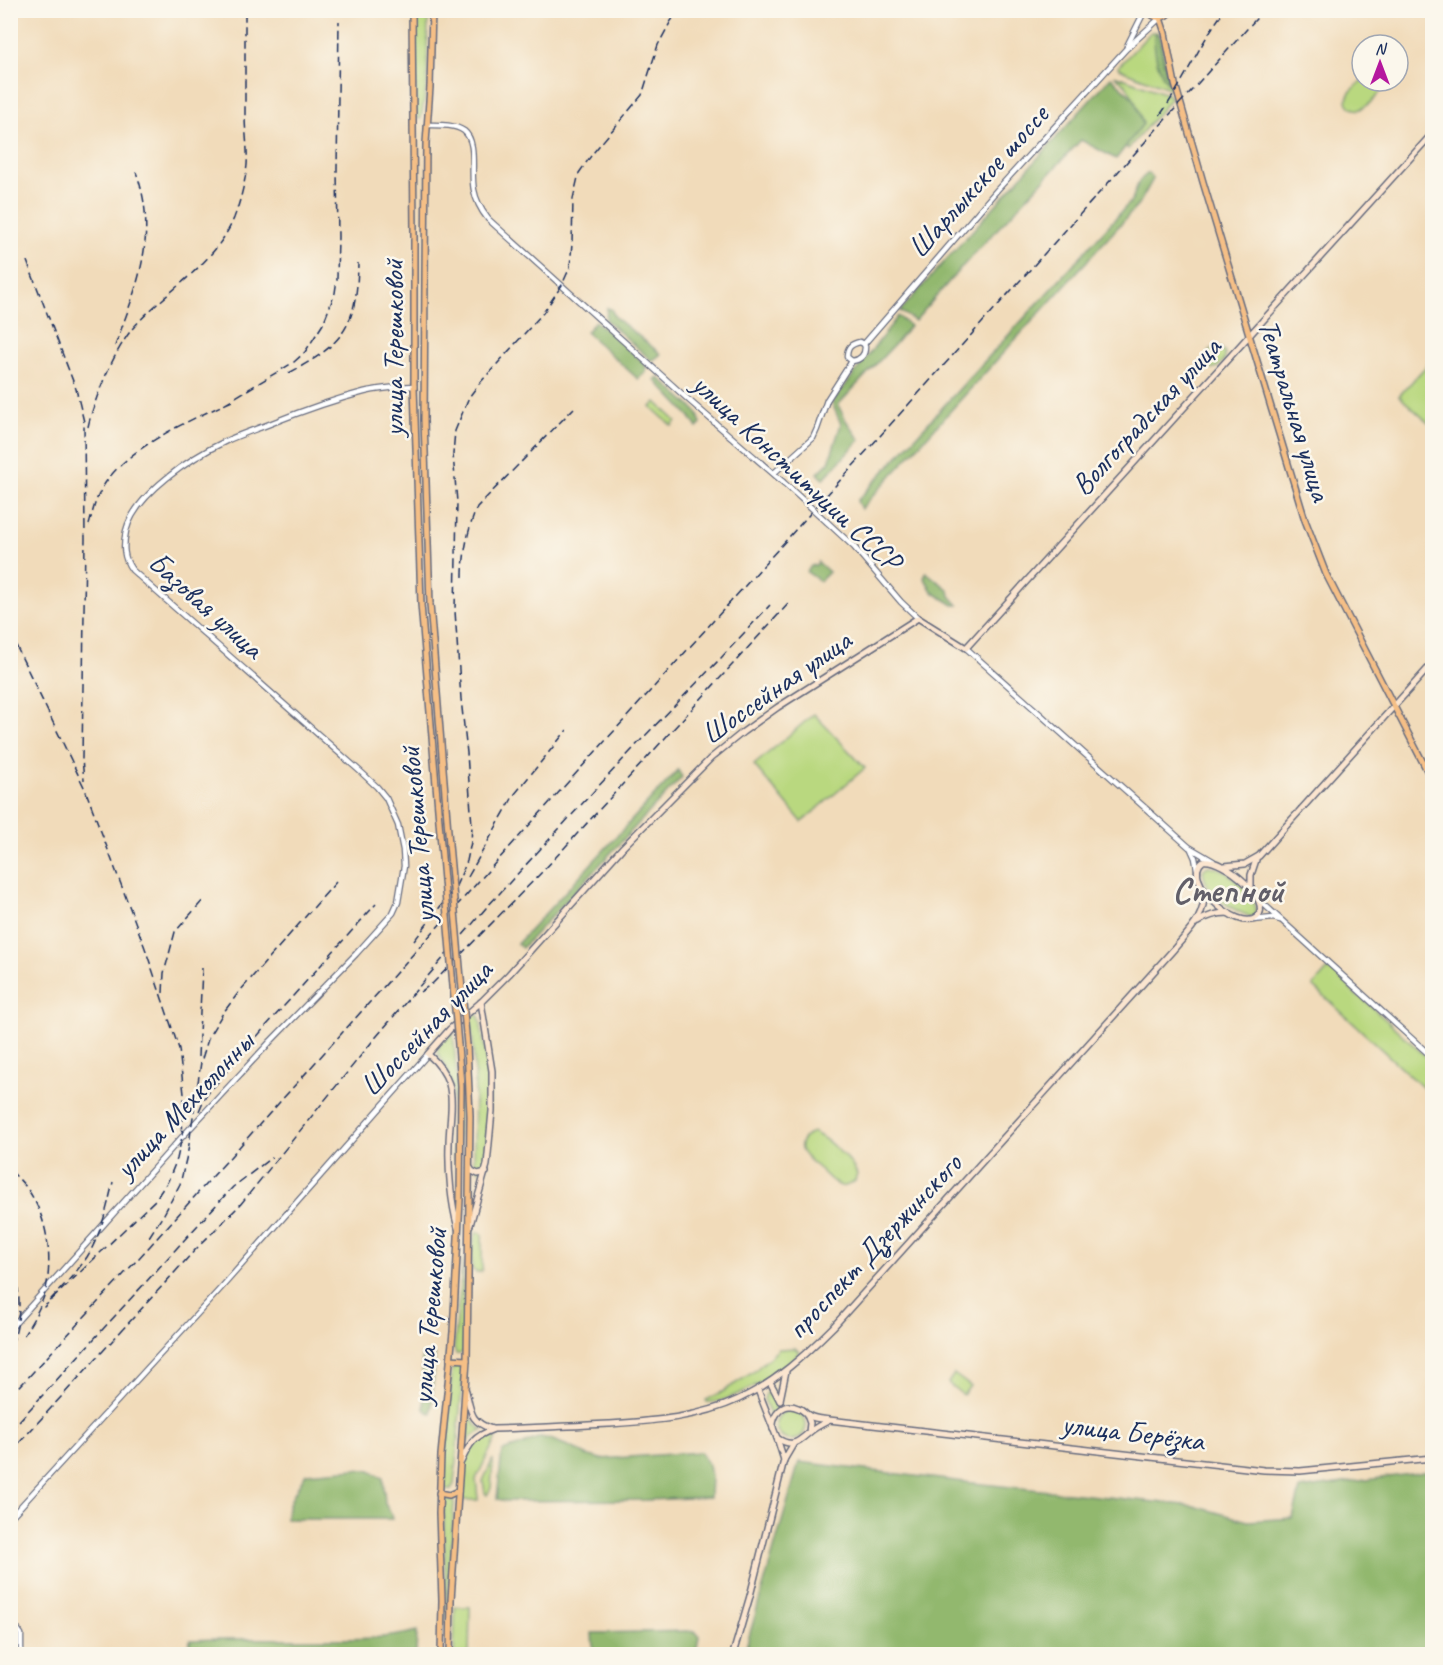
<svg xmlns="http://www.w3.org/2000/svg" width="1443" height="1665" font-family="Caveat,sans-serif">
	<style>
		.green { fill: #b9d87f; stroke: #6a846e; stroke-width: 1.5 }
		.forest { fill: #92b86e; stroke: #567466; stroke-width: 1.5 }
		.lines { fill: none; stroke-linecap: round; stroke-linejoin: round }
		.tertiary-casing { stroke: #666b7e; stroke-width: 7 }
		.secondary-casing { stroke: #666b7e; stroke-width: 8 }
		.primary-casing { stroke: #666b7e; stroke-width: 8 }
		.tertiary { stroke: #fff; stroke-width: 4.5 }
		.secondary { stroke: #fbe5cf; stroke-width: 5 }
		.primary { stroke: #f5bf86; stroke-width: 5 }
		.rail { stroke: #1b2f5e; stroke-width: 1.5; stroke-dasharray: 9 4.5; stroke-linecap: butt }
		.tertiary-bridge-casing { stroke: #666b7e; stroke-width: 7; stroke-linecap: butt }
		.primary-bridge-casing { stroke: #666b7e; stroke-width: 8; stroke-linecap: butt }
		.tertiary-bridge { stroke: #fff; stroke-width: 4.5 }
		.primary-bridge { stroke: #f5bf86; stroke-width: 5 }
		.labels { text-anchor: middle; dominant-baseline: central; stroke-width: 5; stroke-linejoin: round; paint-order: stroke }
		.street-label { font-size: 30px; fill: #1b2f5e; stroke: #fbf7ec }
		.district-label { font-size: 36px; font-weight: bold; fill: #615f69; stroke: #fbf7ec }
	</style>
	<rect width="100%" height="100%" fill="#fbf7ec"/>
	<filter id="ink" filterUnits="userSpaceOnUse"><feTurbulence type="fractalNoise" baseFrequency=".0167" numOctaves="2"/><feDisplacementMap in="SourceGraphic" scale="12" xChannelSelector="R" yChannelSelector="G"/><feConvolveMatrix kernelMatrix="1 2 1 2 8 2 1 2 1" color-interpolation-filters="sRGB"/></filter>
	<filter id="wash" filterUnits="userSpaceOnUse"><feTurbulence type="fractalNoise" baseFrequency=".008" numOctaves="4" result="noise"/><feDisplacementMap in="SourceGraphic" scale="24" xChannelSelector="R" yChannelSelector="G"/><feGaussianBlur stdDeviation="1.35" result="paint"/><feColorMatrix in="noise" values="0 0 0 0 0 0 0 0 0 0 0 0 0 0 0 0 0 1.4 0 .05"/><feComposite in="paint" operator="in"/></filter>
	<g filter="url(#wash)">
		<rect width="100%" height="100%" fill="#f1dbba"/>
		<g class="green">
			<path d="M415,11h13l-1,71 -6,36 -2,1 -2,-1 -3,-69z"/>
			<path d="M1151,32h7l3,6 10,51 -45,-17 -8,-5z"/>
			<path d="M1114,75l53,19 4,4 -43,51 -2,-3 17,-22 -9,-25 -8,-14z"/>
			<path d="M1362,81h28c-7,8 -17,22 -27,27 -9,5 -20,-4 -14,-14 3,-5 10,-10 13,-13z"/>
			<path d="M1216,347l5,1 4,5v6l-7,8 -7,2 -5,-2 3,-15z"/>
			<path d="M1427,365l5,4v57l-33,-30z"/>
			<path d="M656,402l20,19 -4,5 -21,-19z"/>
			<path d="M814,714l51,54 -63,54 -48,-57z"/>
			<path d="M1208,866c1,0 8,1 10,2 13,5 44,32 37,48l-4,1c-20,-8 -47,-23 -48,-47z"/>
			<path d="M1329,968l20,18c1,5 8,11 13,12l70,64v34l-119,-110z"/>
			<path d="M477,1014l3,5 9,57 1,19 -5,70 -2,4 -4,2 -5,-8 1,-89 -4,-56 2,-3z"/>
			<path d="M453,1032l6,73 -1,56h-4l-1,-4v-69l-6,-19 -9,-16 1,-8z"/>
			<path d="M812,1132c14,5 40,29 45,42l-2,7c-5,3 -8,6 -14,5 -7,-2 -14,-10 -19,-15 -15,-13 -34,-24 -10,-39z"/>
			<path d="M477,1232l5,2v36l-1,2h-5l-4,-3c-1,-12 -1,-26 5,-37z"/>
			<path d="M463,1258l1,91 -1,3 -3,2h-4l-2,-5z"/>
			<path d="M795,1348l4,4c-7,17 -73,53 -92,50l-1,-2 13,-6 33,-21 27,-24z"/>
			<path d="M456,1364h4l3,2v6l-9,112 -3,5h-6l-2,-6 9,-112 1,-5z"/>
			<path d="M954,1374l16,12 -7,9 -15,-12z"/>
			<path d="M771,1389c5,11 8,18 0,28l-7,-18 3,-8z"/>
			<circle cx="791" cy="1425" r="15"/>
			<path d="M468,1414l9,12 6,4 -12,7 -5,7z"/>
			<path d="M494,1436l2,2 -20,41 2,21h-16c2,-26 -1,-59 32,-64z"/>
			<path d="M493,1459l-2,29 -4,7 -2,-2 -2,-12z"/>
			<path d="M446,1499l7,1 1,3 -8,124 -2,-114v-11z"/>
			<path d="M455,1607h15l-1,47h-15z"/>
		</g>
		<g class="forest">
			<path d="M1154,34h4l10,50c-11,-14 -14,-32 -14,-50z"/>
			<path d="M1111,77l23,22 9,25 -27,35 -35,-19 -122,130 -44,51 -15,-10z"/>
			<path d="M1148,173l5,6 -14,25 -278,305 -4,-8 275,-301 7,-19z"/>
			<path d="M607,308l4,1 4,8 46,37 -9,7 -46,-41z"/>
			<path d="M898,316l12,10 -16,19 -56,60 7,14 15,21 -37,39 -5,-6 11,-11 12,-38 -9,-21z"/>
			<path d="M595,321l47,40 4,6v5l-8,7 -52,-47z"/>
			<path d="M658,377l39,35 4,12 -4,4 -7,-11 -35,-37z"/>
			<path d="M818,562l11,10 -9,9 -13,-9 4,-6 5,-1z"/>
			<path d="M926,572l23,18 1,6 8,9h-5c-5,-4 -19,-11 -21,-14 -3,-4 -4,-9 -8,-13z"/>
			<path d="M678,770l4,7 -160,171 -5,-4z"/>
			<path d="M422,1355h13l-4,59 -7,-5z"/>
			<path d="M540,1437l10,2 23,9 13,7 15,4 99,-7 9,13 2,11 -1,21 -63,3 -141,1 -9,-2 5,-48 17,-5z"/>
			<path d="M799,1462l174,21 221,23 54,15 45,-3 7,-29 132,-18v183h-688z"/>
			<path d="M356,1469l14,2 13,7 2,26 5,8 2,7h-106c1,-17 12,-32 20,-46z"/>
			<path d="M417,1631l-1,23h-228l2,-14c42,-2 84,-1 126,-1 34,0 68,1 101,-8z"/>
			<path d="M695,1631l4,5 -3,18h-101l-2,-6 -1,-15z"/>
		</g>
	</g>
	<g filter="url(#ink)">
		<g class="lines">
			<g class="tertiary-casing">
				<g id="tertiary">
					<path d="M1127,46l18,-36"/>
					<path d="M427,125c12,0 27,-1 37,6 14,11 6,42 10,59 2,11 7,20 14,29l203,183 92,80"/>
					<path d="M860,342l4,2 1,3c0,9 -5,13 -13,14l-5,-4c0,-10 4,-13 13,-15z"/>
					<path d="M864,344l133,-154 129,-141 34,-31"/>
					<path d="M774,473l39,-35 4,-9 10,-29 25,-39"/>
					<path d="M827,522l27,25 47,55 17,16"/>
					<path d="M966,648l223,199 24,14"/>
					<path d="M1191,849l4,9 2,11"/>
					<path d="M1257,898l175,159"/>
					<path d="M1253,920l20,-2 7,2"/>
					<path d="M10,1329l172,-192 88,-95 86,-88 37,-41 5,-11 6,-36 -1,-16 -5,-25 -12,-27 -9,-11 -15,-14 -230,-203c-9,-12 -9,-24 -6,-39 9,-37 66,-74 100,-90 15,-7 31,-12 46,-18 30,-12 61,-23 92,-31 16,-4 33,-5 50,-6"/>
					<path d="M10,1518l211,-230 207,-234"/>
					<path d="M10,1619l11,15v20"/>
				</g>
			</g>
			<g class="secondary-casing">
				<g id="secondary">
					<path d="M1203,861c21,-3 71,40 54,56 -18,17 -78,-38 -54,-56z"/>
					<path d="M1224,866l21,-2 14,-8 173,-192"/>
					<path d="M1251,888v-13l5,-15"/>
					<path d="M1198,922c10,-7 19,-9 31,-9"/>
					<path d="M470,1168l2,3 6,3 8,-2"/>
					<path d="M470,1225l17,-60 5,-54v-40l-11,-69"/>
					<path d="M458,1228c-7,-25 -10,-58 -9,-84 0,-19 5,-41 0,-60 -4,-12 -12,-22 -21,-30l22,-25 31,-27 28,-28 114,-127 88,-89 32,-26 35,-25 140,-89 48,30 466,-514"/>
					<path d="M770,1382l10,19"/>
					<path d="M758,1390l19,48 7,22"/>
					<path d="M466,1391c5,21 4,31 26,38"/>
					<path d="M780,1400l6,-29"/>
					<path d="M807,1415l3,8 -1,9"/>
					<path d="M773,1429c-1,-14 10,-28 25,-21 5,1 7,6 12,8 5,3 13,3 19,4l435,50 36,1 132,-13"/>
					<path d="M777,1438c16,11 22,3 34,-7 5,-4 11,-7 17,-10"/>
					<path d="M461,1462c8,-18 13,-26 33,-33 38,-1 77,-3 115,-5 44,-3 90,-6 130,-25 37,-17 66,-44 94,-72l341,-378c16,-19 32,-32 30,-59"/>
					<path d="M733,1654l17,-58 34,-136 10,-17"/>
				</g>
			</g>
			<g class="primary-casing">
				<g id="primary">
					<path d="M412,10l2,223v153l7,218 20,241"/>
					<path d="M432,10l-2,77 -4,56 -2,277 6,184 19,240"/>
					<path d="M1148,10c6,10 17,10 23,0"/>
					<path d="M1160,18l5,15 10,51 28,98 102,338 21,54 106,206"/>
					<path d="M450,1359l17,1"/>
					<path d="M439,1493l10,2 9,-4"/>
					<path d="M441,1654l1,-54 -3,-87 2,-58 12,-123 7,-132 1,-114 -3,-41"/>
					<path d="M450,1654l1,-54 16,-240 3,-244 -3,-71"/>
				</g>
			</g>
			<use href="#tertiary" class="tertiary"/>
			<use href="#secondary" class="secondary"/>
			<use href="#primary" class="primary"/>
			<g class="rail">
				<path d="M1160,115c25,-33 39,-72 65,-105"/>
				<path d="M27,261l49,128 8,33 1,117 -3,220 2,21"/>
				<path d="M115,346c22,-60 44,-110 21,-174"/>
				<path d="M289,373c55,-29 68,-47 69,-110"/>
				<path d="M224,404l70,-42 11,-10 18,-28 12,-31 2,-14 1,-42 -1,-68 2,-148"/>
				<path d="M88,427c6,-28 26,-76 45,-99 32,-37 81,-62 101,-110 6,-16 11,-35 13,-53 1,-16 -2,-33 -2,-50 0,-35 0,-70 0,-105"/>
				<path d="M89,525c3,-10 5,-21 10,-31 20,-44 91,-74 133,-93"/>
				<path d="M463,577c0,-24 5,-48 14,-70l97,-99"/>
				<path d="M10,633l75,156 60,159 34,101 5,45 -2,43 -5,22 -9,22 -13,19 -111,107c14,-16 31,-32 43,-50 14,-23 20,-49 26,-75"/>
				<path d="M468,877l46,-82 53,-65"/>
				<path d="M414,941l42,-55 11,-25 4,-19 1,-16 -5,-73 -6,-54 -6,-88 2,-109 -4,-48 2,-23 14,-34 10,-13 64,-71 19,-28 8,-18 2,-23 1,-45 6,-26 14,-20 49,-58 16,-50 13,-24 9,-11"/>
				<path d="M420,992l13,-9 111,-113 245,-267"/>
				<path d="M163,993l1,-20 11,-41 30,-34"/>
				<path d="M198,1057l4,-89"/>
				<path d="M199,1111l6,-14 61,-71 110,-122"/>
				<path d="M10,1170c6,6 11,11 16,17 21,28 27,68 20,102 -4,17 -14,32 -22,46"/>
				<path d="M149,1237l15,-23 16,-30 8,-33 13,-89 8,-26 14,-23 16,-21 97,-110"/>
				<path d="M10,1258c11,26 13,63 0,90"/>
				<path d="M10,1397l140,-151 1114,-1236"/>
				<path d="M10,1431l208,-228 15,-16 39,-30"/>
				<path d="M10,1453l185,-203 45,-45 131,-162 115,-135 156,-169 78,-80 50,-54"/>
			</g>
			<g class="tertiary-bridge-casing">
				<path id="tertiary-bridge" d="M783,482l44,40"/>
			</g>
			<g class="primary-bridge-casing">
				<g id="primary-bridge">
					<path d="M449,844l18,201"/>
					<path d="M441,845l17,200"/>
				</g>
			</g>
			<use href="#tertiary-bridge" class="tertiary-bridge"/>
			<use href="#primary-bridge" class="primary-bridge"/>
		</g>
	</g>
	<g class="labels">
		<g class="street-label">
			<text transform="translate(978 181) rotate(-48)">Шарлыкское шоссе</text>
			<text transform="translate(393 348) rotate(-90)">улица Терешковой</text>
			<text transform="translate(1295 410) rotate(73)">Театральная улица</text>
			<text transform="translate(1146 416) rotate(-47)">Волгоградская улица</text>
			<text transform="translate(797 472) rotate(43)">улица Конституции СССР</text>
			<text transform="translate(206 605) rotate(42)">Базовая улица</text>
			<text transform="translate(776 687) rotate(-35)">Шоссейная улица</text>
			<text transform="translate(417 835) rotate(-95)">улица Терешковой</text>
			<text transform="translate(426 1028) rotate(-46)">Шоссейная улица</text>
			<text transform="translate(184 1105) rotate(-47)">улица Мехколонны</text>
			<text transform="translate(874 1246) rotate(-47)">проспект Дзержинского</text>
			<text transform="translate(429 1316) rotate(-85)">улица Терешковой</text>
			<text transform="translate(1133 1432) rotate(7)">улица Берёзка</text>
		</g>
		<g class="district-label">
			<text x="1228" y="890">Степной</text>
		</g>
	</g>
	<rect width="1443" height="1665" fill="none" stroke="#fbf7ec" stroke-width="36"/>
	<g transform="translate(1380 63)"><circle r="28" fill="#fbf7ec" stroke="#a1a7b3" stroke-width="1.5"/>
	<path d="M0-4.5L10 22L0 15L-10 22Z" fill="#b5179e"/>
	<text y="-9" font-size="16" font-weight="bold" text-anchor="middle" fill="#1b2f5e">N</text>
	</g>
</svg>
